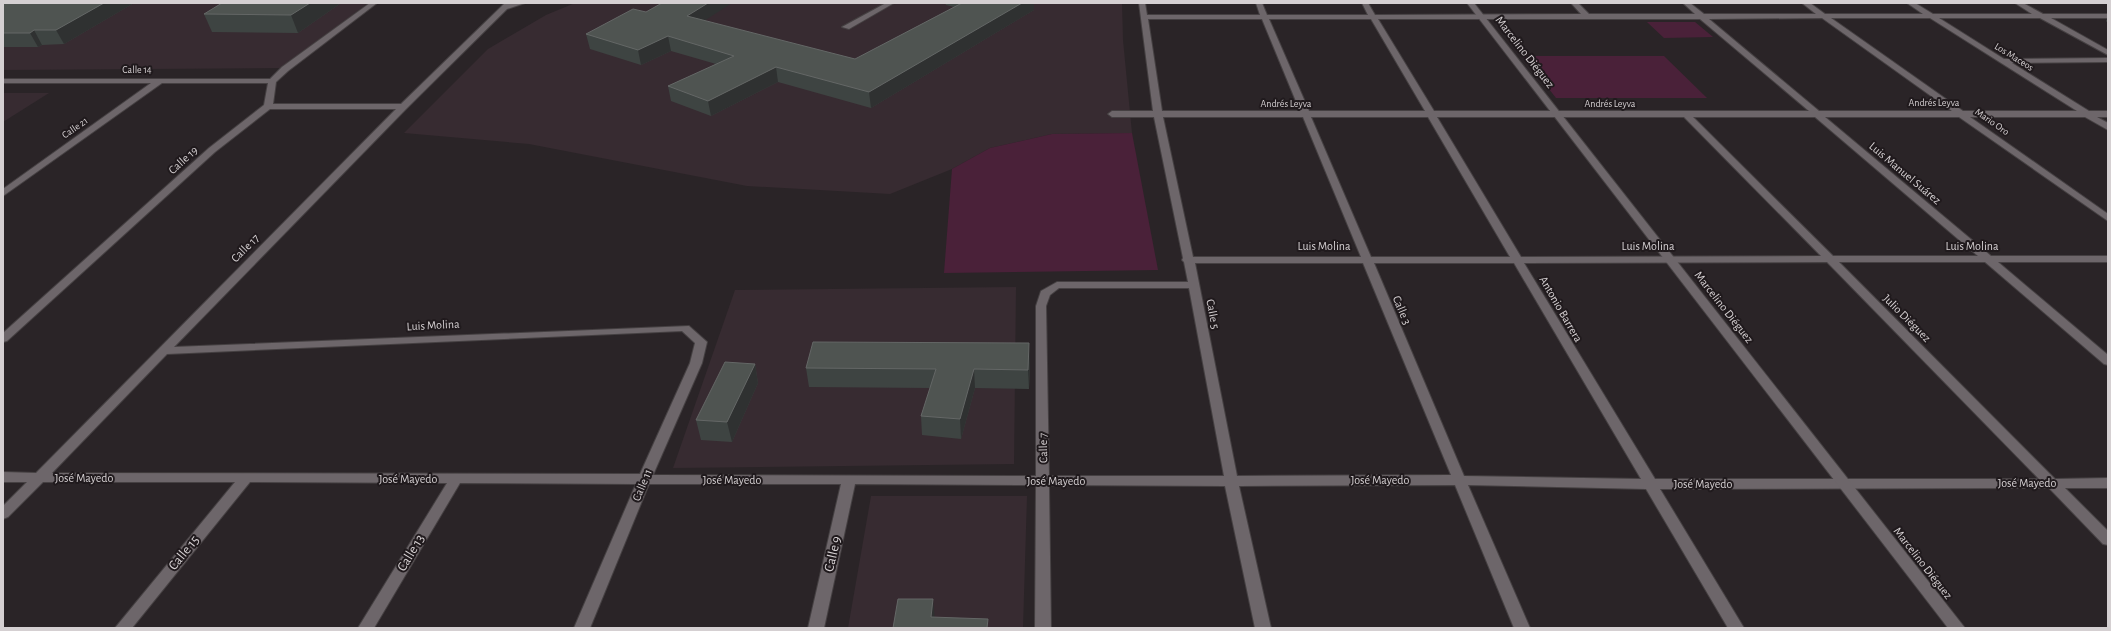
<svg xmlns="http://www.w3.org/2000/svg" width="2111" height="631" font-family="'Alegreya Sans',sans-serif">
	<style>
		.built { fill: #372b31 }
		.green { fill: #4a2139 }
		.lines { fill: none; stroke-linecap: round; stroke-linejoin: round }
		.service-casing { stroke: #454042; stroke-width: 2 }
		.minor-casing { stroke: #454042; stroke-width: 2 }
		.tertiary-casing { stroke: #454042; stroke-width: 2 }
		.service { fill: #6d666a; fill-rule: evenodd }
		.minor { fill: #6d666a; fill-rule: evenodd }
		.tertiary { fill: #6d666a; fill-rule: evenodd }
		.wall { fill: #3e4442 }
		.shaded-wall { fill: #2f3131 }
		.building { fill: #4f5451; stroke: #646766 }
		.labels { text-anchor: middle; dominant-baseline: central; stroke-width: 4; stroke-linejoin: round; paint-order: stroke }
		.far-street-label { font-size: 10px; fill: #d5d0d2; stroke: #201a1d }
		.street-label { font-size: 12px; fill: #d5d0d2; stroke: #201a1d }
		.near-street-label { font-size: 14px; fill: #d5d0d2; stroke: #201a1d }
	</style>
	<rect width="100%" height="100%" fill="#2a2427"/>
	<g class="built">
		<path d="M3,3h365l-84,65 -281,2z"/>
		<path d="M575,3h547l1,37 9,93 -80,1 -62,14 -38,21 -62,25 -143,-8 -218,-42 -125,-11 84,-84 58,-34z"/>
		<path d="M3,93h46l-46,29z"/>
		<path d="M1016,287l-2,177 -341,4 62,-178z"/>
		<path d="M871,496h156l-4,132h-175z"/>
	</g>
	<g class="green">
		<path d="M1647,22h48l18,15 -49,1z"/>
		<path d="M1523,56h141l43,42h-151z"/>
		<path d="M1132,133l26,137 -214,3 8,-104 38,-21 62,-14z"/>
	</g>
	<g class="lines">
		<g class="service-casing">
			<path id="service" d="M886,3h8l-45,26 -7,-2z"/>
		</g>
		<g class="minor-casing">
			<path id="minor" d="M370,3h7l-89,68 -12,11 -3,22h128l104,-101h20l-18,6 -101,100 -232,238 515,-21 18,16 -5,21 -49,112 383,1v-170l5,-15 16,-9h131l-4,-20 -2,-2 1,-2 -29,-141h-42l-4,-3 4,-3h41l-14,-108h6l2,12h113l-4,-12h6l5,12h101l-6,-12h6l7,12 206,-1 -10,-11h7l11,11h106l-12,-11h7l14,11h112l-14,-11h8l15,11h98l-16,-11h8l18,11h99l-17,-11h8l20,11h65v4h-57l57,32v5l-68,-37h-101l65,41 104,-1v4l-96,1 77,48h19v6h-11l11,6v7l-23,-13h-115l138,97v7l-149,-104h-134l166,139h117v6h-110l110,93v10l-4,-1 -119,-102h-146l216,217 53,-1v10h-43l43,43v14l-5,-1 -54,-56 -389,1 84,139h-16l-82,-139 -178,-4 62,143h-16l-59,-143 -216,1 32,142h-16l-30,-142 -176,-1 2,143h-16l1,-143 -181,-1 -31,144h-16l33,-144h-192l-59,144h-16l62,-144 -176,-1 -86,145h-16l89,-145 -197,-1 -118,146h-17l120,-146h-192l-35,35 -5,2v-13l24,-24h-24v-10l33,1 360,-364h-126l-55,43 -208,189 -4,1v-9l206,-185 55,-43 4,-22h-106l-159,113v-7l148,-106h-148v-4h267l12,-12zM1822,18l130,93h-133l-110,-92zM1831,18h99l147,93h-114zM1148,19h114l38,92h-138zM1269,19h102l54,92h-116zM1378,19h322l109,92h-375zM1163,117h140l58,140h-168zM1311,117h117l82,140h-139zM1437,117h247l137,139 -300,1zM1693,117h122l163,139h-145zM1827,262l212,217h-384l-131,-216zM1195,263h168l88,212 -214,1zM1374,263h140l127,216 -177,-3zM1059,288h130l35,188h-175l-3,-170 4,-11zM682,331l13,12 -5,20 -50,111 -588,-1 115,-119z"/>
		</g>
		<g class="tertiary-casing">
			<path id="tertiary" d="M1467,3h7l491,625h-17z"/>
		</g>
		<use href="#service" class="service"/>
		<use href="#minor" class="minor"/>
		<use href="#tertiary" class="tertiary"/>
	</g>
	<g class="wall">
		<path d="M3,3h131l-70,41 -22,1 -4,2h-35z"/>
		<path d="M222,3h119l-43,30 -86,-1 -8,-18z"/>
		<path d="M945,3h89v7l-163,98 -93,-26 -67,34 -40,-15 -3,-15 48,-22 -45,-13 -30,14 -51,-16 -4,-15 118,-13 151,38 99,-52 -8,-2z"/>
		<path d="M2108,17v6l-2,-2z"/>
		<path d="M1030,362l-1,27 -54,-1 -14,51 -39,-4 -1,-19 9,-28 -121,-1 -3,-19z"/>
		<path d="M755,364l3,19 -26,59 -31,-2 -5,-20z"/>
	</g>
	<g class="shaded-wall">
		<path d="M104,3h30l-70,41 -8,-14z"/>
		<path d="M310,3h31l-43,30 -7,-18z"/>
		<path d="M708,3h24l-42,27 -3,-14z"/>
		<path d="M1022,3h12v7l-163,98 -2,-16z"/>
		<path d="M34,30l8,15 -4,2 -8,-14z"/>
		<path d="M668,36l3,15 -30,14 -3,-15z"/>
		<path d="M776,67l2,15 -67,34 -3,-15z"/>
		<path d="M1029,343l1,19 -1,27 -1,-19z"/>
		<path d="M755,364l3,19 -26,59 -5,-20z"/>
		<path d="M974,369l1,19 -14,51 -1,-20z"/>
		<path d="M933,599l2,20 -4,-2z"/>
	</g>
	<g class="building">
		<path d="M3,3h101l-48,27h-22l-4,3h-27z"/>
		<path d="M222,3h88l-19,12 -87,-1z"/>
		<path d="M662,3h46l-21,13 168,43 107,-56h60l-153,89 -93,-25 -68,34 -40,-15 66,-30 -66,-20 -30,14 -52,-16 47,-25 13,3z"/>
		<path d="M813,342l216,1 -1,27 -54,-1 -14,50 -39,-3 15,-47 -130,-1z"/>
		<path d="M725,362l30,2 -28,58 -31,-2z"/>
		<path d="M898,599h35l-2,18 57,2 -1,9h-94z"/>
	</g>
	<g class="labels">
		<g class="far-street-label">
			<text transform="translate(2014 57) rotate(32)">Los Maceos</text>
			<text x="137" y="70">Calle 14</text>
			<text x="1934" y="103">Andrés Leyva</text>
			<text x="1286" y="104">Andrés Leyva</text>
			<text x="1610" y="104">Andrés Leyva</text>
			<text transform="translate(1992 122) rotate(35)">Mario Oro</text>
			<text transform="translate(75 128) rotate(-35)">Calle 21</text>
		</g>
		<g class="street-label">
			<text transform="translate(1525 52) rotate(52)">Marcelino Diéguez</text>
			<text transform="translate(183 160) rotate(-42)">Calle 19</text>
			<text transform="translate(1905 173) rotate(40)">Luis Manuel Suárez</text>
			<text x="1324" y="246">Luis Molina</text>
			<text x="1648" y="246">Luis Molina</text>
			<text x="1972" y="246">Luis Molina</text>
			<text transform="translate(245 248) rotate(-45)">Calle 17</text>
			<text transform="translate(1724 307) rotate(52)">Marcelino Diéguez</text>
			<text transform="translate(1561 309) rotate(60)">Antonio Barrera</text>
			<text transform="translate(1402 310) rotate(67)">Calle 3</text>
			<text transform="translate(1213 314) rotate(79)">Calle 5</text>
			<text transform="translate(1907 318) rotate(45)">Julio Diéguez</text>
			<text transform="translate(433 325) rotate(-3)">Luis Molina</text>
			<text transform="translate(1043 448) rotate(-91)">Calle 7</text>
			<text x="84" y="478">José Mayedo</text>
			<text x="408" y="479">José Mayedo</text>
			<text x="732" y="480">José Mayedo</text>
			<text x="1380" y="480">José Mayedo</text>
			<text x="1056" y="481">José Mayedo</text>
			<text x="2027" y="483">José Mayedo</text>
			<text x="1703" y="484">José Mayedo</text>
			<text transform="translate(642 485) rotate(-67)">Calle 11</text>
			<text transform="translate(1923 563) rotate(52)">Marcelino Diéguez</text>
		</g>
		<g class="near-street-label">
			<text transform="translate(184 553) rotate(-51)">Calle 15</text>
			<text transform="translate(411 553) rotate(-59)">Calle 13</text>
			<text transform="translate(833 554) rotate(-77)">Calle 9</text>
		</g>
	</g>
	<rect width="2111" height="631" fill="none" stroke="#d5d0d2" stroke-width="8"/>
</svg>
